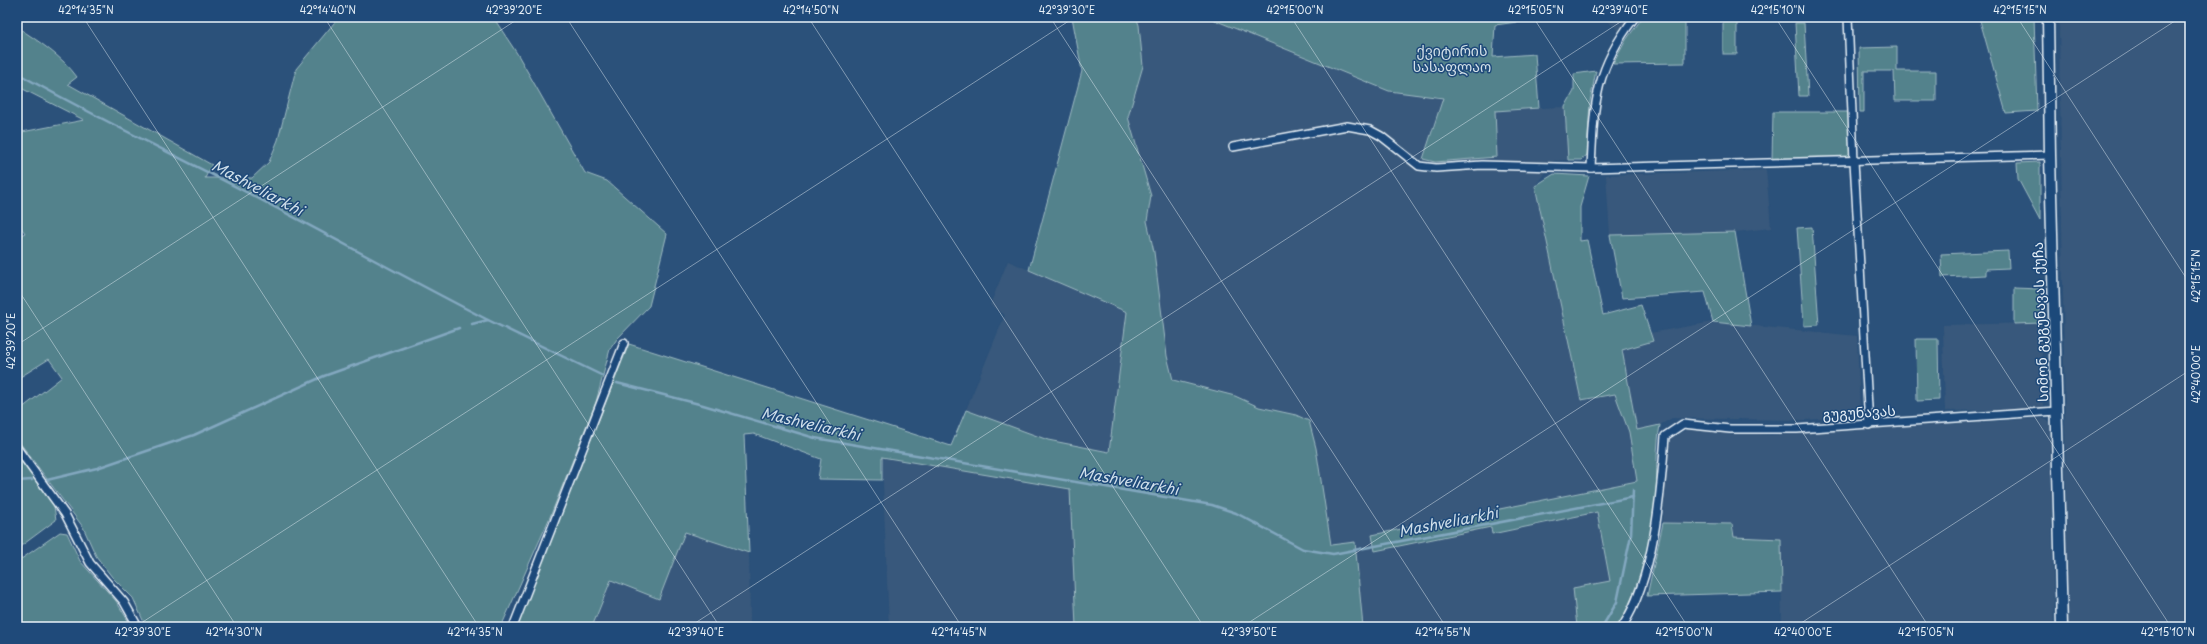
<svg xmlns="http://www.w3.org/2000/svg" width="2207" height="644" font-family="'Playpen Sans','Noto Sans Georgian',sans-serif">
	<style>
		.built { fill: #39597b }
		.green { fill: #53828c; stroke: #9ebac2 }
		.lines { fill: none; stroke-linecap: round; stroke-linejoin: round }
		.stream { stroke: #83a8c0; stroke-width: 2.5 }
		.minor-casing { stroke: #e8f1f8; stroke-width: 10 }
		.secondary-casing { stroke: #e8f1f8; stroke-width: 13 }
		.minor { stroke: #1f4a7a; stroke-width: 7 }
		.secondary { stroke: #1f4a7a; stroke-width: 10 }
		.ticks { fill: none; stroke: #e8f1f8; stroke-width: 1; stroke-opacity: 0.45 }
		.labels { text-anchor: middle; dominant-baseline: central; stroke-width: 3; stroke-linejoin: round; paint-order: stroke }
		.park-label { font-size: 14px; fill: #d2e0e8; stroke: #1f4a7a }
		.street-label { font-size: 14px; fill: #e8f1f8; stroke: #1f4a7a }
		.water-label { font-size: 15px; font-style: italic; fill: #cfdfea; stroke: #1f4a7a }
		.neatline { fill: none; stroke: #e8f1f8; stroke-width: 1.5 }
		.ticks-label { font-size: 10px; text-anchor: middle; fill: #e8f1f8 }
	</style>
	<rect width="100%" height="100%" fill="#2b517a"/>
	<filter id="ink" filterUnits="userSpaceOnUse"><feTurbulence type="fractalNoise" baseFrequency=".025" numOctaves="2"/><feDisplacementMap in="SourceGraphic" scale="8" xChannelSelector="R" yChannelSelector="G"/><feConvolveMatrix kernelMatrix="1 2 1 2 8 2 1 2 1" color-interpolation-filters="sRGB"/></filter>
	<g filter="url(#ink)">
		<g class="built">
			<path d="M1136,17h71l182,74 54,7 -20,60 12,4 60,-52 70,-3 3,53 -15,1 -18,25 46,213 34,-5 14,38 8,49 -265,54 3,16 116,-24 2,7 104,-22 13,69 -37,7 5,33 -32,6h-183l-8,-84 -24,3 -15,-98 -7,-27 -13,-6 -37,-8 -24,-11 -62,-16 -6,-24 -13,-104 -7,-31 4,-25 -23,-79 15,-51 -4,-41z"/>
			<path d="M1603,17h28l-11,15z"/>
			<path d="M2059,17h131v610h-122z"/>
			<path d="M1766,170l5,58 -36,4 -125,3 -4,-60z"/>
			<path d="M1008,261l119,51 -18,140 -61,-12 -82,-30 39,-95 -15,-10z"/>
			<path d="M1713,322l144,14 3,80 -55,4 -133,-2 -12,7 -23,5 -15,-80 31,-9 -3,-8z"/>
			<path d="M2041,323l2,86 -98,2 -2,-86z"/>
			<path d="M2042,418l8,4 4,205h-83v-2l-189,2 -1,-87 -47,-3 -2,-13 -69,-1 4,-83 21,-11 83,6z"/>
			<path d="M882,457l189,32 5,138h-187z"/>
			<path d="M685,532l64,21 1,74h-158l19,-47 48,19z"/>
		</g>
		<g class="green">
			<path d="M339,17h154l25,38 67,118 22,8 60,53 -18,72 -32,33 -7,10 -14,53 -46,115 -49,110h-355l-13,-29 -21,-21 -16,-21 -13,-29 -66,-88v-27l45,-35 -13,-18 -32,20v-142l8,-4 -8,-11v-89l67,-13 -67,-34v-59c21,14 45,29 60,50l-9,7 144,81 -7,13h47l17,-16 9,-22 18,-71z"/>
			<path d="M1072,17h64l3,8 4,41 -15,51 23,79 -4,25 7,31 13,104 6,24 62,16 24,11 37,8 13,6 7,27 15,97 24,-3 8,85h-287l-6,-138 -188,-32v23l-64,-1 3,-20 -67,-25 -10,1 5,118 -64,-21 -26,67 -48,-19 -19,47h-76l113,-283 322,102 15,-36 82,30 61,12 18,-140 -98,-42 53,-199z"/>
			<path d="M1207,17h309l1,5 -22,3 -2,32 42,-3 4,54 -44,3 2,46 -62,5 -12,-3 20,-61 -54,-7z"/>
			<path d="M1643,17h42v46l-72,1 13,-24z"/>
			<path d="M1979,17h55l3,94 -31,2z"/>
			<rect x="1723" y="18" width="14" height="36"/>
			<path d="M1795,23h9l4,73h-9z"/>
			<path d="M1897,47v24h39v30h-41l-1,-30h-30v41h-4l-1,-64z"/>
			<path d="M1596,71l-6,30 -3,54 -6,5h-13l-3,-53 9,-16v-17z"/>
			<path d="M1773,112h76l1,41 -3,4 -75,3z"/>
			<path d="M2040,162v58l-22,-41 -1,-16z"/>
			<path d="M1554,174l35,2 -9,31v34l7,-1 16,75 38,-10 12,36 -31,9 15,80 23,-5c-4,22 -3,47 -4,70 -3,39 -18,100 -39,132h-40l-4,-39 37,-7 -13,-69 -105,22 -1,-7 -116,24 -3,-16 265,-54 -8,-49 -14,-38 -34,6 -46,-214z"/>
			<path d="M1812,227l7,98 -15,1 -7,-98z"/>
			<path d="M1735,232l16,94 -38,-4 -8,-30 -83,6 -12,-63z"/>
			<path d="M2008,251l1,17 -23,1v6l-44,2 -1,-23z"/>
			<path d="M2014,288l26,1 1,34 -27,1z"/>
			<path d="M1916,339h22l1,61 -22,1z"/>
			<path d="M17,455l37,51 2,14 -39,29z"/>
			<path d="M1663,523l69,1 2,13 47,2 1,53 -135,4z"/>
			<path d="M60,532l7,1 13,28 36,40 16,26h-115v-65z"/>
			<path d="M1971,625v2h-61v-1z"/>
		</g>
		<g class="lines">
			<g class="stream">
				<path d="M17,73c74,42 150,78 225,117 83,43 164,88 246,130"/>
				<path d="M472,324l16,-4 115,56"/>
				<path d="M617,383l86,22 112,33 397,67 24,8 67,36 30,5 300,-57"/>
				<path d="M47,480l50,-12 97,-33 130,-59 135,-48"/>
				<path d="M17,481l15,-1"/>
				<path d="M1602,627l15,-25 14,-67 2,-45"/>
			</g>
			<g class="minor-casing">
				<g id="minor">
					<path d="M1848,17l6,144 15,264"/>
					<path d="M1233,147l114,-21 23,4 11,6 38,30 17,2 46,-3 109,3 459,-13"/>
					<path d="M1591,168c3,-63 3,-98 44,-151"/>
					<path d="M17,448l48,66 25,49 34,39 14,25"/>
					<path d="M513,627l111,-284"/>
					<path d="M1622,627c32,-48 39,-134 43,-191l18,-12 47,5h67l260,-18"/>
				</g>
			</g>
			<g class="secondary-casing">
				<path id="secondary" d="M2048,17l2,138 12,472"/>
			</g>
			<use href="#minor" class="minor"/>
			<use href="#secondary" class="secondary"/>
		</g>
	</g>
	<path class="ticks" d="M83,17l396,610M324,17l396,610M566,17l396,610M808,17l396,610M1050,17l396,610M1291,17l397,610M1533,17l396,610M1775,17l396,610M2017,17l173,267M17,288l220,339M17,345l504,-328M135,627l940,-610M689,627l939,-610M1242,627l939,-610M1795,627l395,-257"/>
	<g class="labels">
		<g class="park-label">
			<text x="1452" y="50">ქვიტირის<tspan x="1452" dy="16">სასაფლაო</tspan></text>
		</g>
		<g class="street-label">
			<text transform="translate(2040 322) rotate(-92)">სიმონ გუგუნავას ქუჩა</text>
			<text transform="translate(1859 412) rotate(-3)">გუგუნავას</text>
		</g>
		<g class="water-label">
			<text transform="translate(258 187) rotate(28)">Mashveliarkhi</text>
			<text transform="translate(811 423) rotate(13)">Mashveliarkhi</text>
			<text transform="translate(1129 480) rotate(10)">Mashveliarkhi</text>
			<text transform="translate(1448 521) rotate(-11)">Mashveliarkhi</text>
		</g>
	</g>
	<rect width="2207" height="644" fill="none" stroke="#1f4a7a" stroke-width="44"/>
	<rect x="22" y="22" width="2163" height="600" class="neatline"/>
	<g class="ticks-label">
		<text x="86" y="14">42°14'35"N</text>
		<text x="328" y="14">42°14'40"N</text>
		<text x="514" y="14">42°39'20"E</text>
		<text x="811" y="14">42°14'50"N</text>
		<text x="1067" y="14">42°39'30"E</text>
		<text x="1295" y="14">42°15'00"N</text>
		<text x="1536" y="14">42°15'05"N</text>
		<text x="1620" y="14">42°39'40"E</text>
		<text x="1778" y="14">42°15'10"N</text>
		<text x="2020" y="14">42°15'15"N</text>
		<text transform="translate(2196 276) rotate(-90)" y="4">42°15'15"N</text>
		<text transform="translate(11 341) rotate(-90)" y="4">42°39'20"E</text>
		<text transform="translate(2196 374) rotate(-90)" y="4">42°40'00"E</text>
		<text x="143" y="636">42°39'30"E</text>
		<text x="234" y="636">42°14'30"N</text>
		<text x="475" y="636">42°14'35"N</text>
		<text x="696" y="636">42°39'40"E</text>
		<text x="959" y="636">42°14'45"N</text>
		<text x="1249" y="636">42°39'50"E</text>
		<text x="1443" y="636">42°14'55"N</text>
		<text x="1684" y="636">42°15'00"N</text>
		<text x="1803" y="636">42°40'00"E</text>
		<text x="1926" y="636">42°15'05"N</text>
		<text x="2168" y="636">42°15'10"N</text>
	</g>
</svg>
